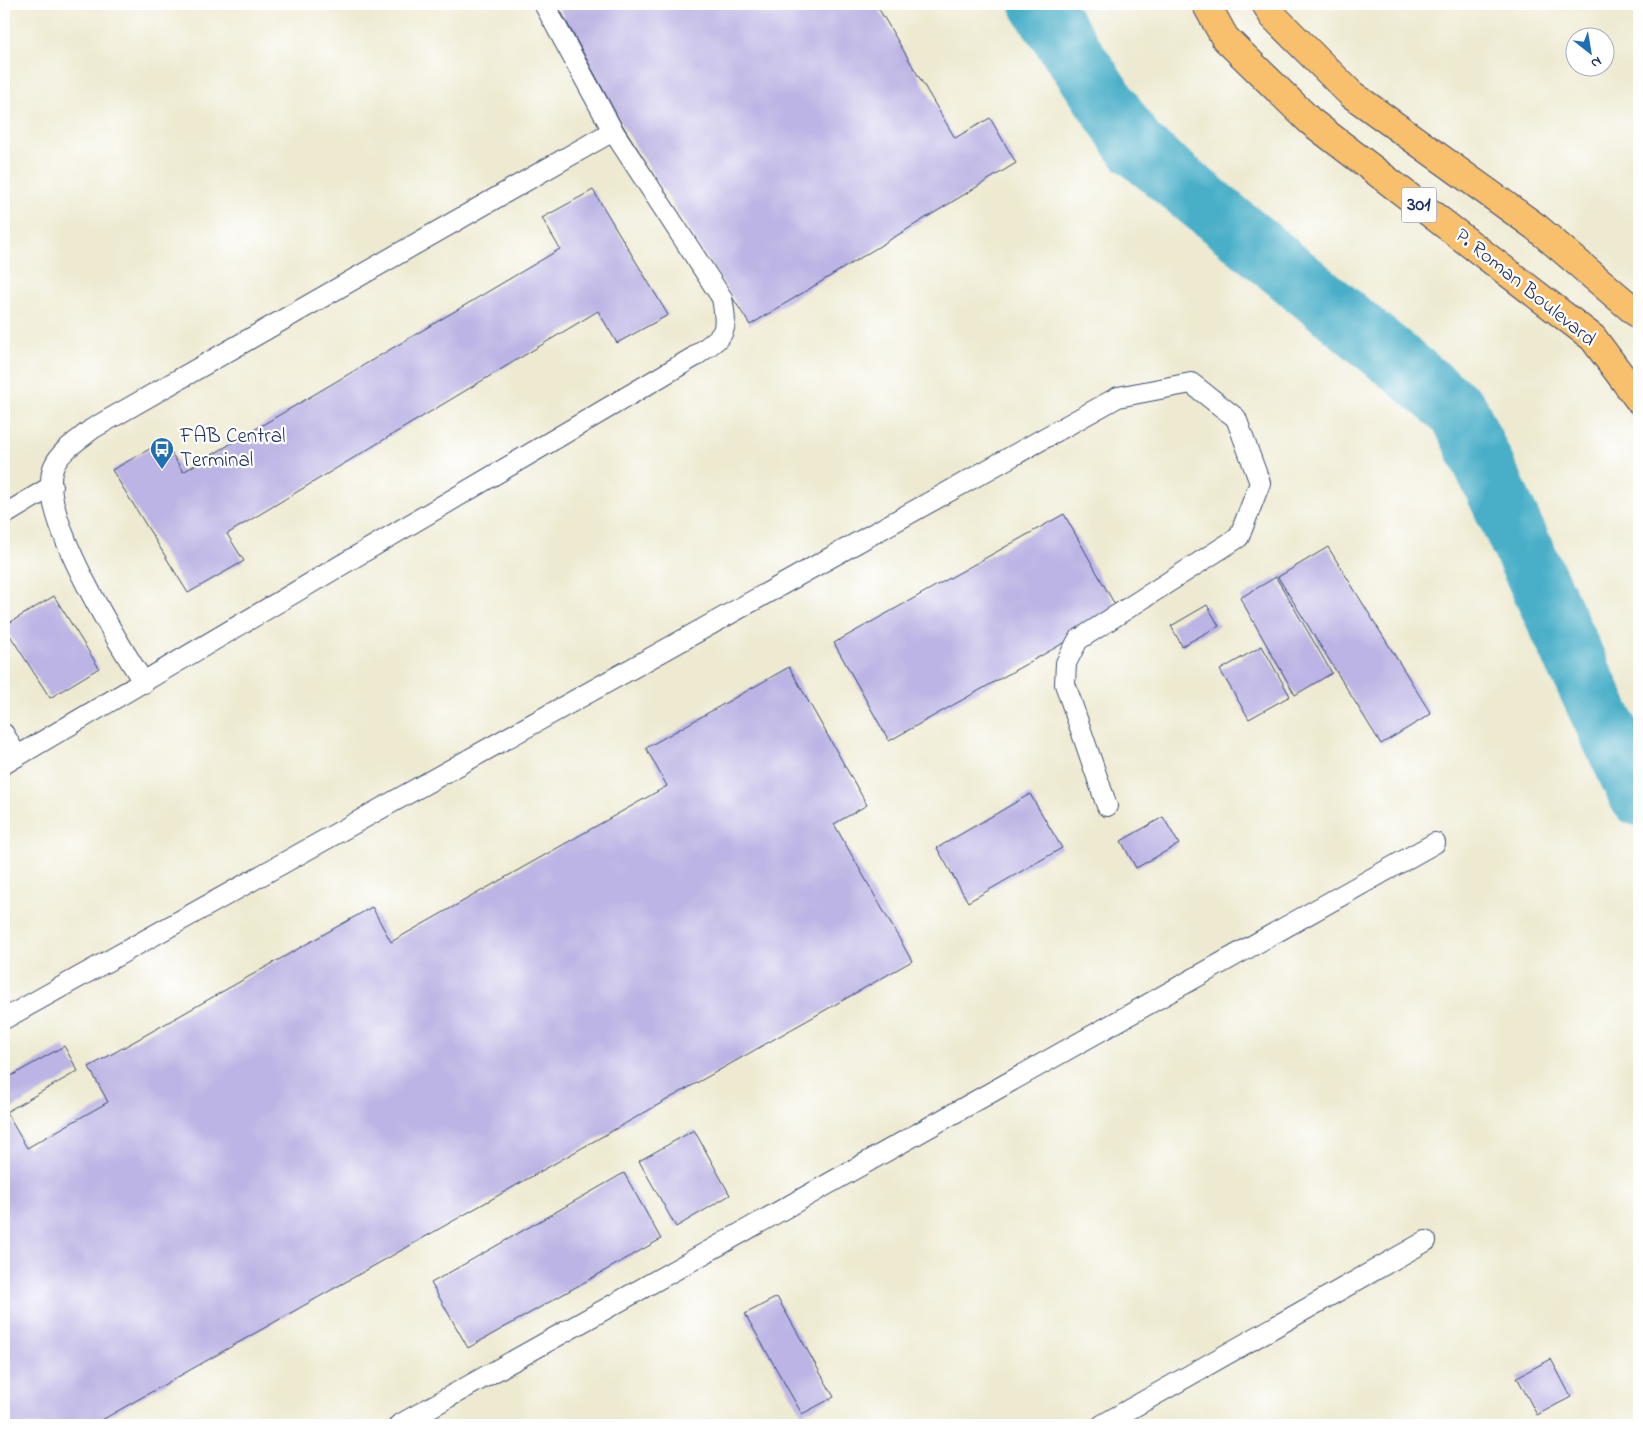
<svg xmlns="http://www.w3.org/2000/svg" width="1643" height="1429" font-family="'Indie Flower',sans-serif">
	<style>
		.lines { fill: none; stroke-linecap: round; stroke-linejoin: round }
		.river { stroke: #49afc8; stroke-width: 60 }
		.building { fill: #bbb4e4 }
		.lane-casing { stroke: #3b4b6f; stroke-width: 22 }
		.primary-casing { stroke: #3b4b6f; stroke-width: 30 }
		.lane { stroke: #fff; stroke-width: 20 }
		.primary { stroke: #f8bf6c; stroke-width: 28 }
		.labels { text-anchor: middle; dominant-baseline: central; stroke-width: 4.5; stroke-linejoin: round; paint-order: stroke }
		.shield { fill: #fff; stroke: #5f6d8e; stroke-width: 1 }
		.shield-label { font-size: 20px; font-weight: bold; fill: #1b2f5e }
		.street-label { font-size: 21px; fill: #1b2f5e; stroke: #fff }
		.poi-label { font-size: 21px; fill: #1b2f5e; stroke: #fff; text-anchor: start }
	</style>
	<rect width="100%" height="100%" fill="#fff"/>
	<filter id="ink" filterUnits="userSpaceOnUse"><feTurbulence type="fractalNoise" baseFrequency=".02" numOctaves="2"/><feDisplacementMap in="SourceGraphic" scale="10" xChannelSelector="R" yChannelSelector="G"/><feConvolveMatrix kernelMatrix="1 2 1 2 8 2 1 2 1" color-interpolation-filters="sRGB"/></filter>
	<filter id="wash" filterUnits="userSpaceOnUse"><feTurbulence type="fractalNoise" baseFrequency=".0096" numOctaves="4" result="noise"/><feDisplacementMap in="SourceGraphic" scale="20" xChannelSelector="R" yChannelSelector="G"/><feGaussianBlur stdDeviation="1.12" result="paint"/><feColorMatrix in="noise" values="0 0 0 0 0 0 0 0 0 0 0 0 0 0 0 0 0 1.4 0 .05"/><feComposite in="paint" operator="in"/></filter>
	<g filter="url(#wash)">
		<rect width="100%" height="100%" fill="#eeead1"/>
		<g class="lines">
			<path class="river" d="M1040,4l96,143 323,265 180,384"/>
		</g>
		<g id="blocks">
			<g class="building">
				<path d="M557,4h319l79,134 35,-20 26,45 -266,162 -129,-202z"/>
				<path d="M593,190l75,125 -51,28 -19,-32 -371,223 17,27 -56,32 -76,-123 52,-29 19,31 377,-223 -18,-31z"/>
				<path d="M1064,514l55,98 -230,129 -55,-98z"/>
				<path d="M1328,547l103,167 -50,30 -103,-167z"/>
				<path d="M1276,577l56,96 -37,22 -55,-97z"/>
				<path d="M54,596l45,72 -49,30 -46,-72z"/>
				<path d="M1207,605l12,21 -37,20 -11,-20z"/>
				<path d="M1262,646l28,50 -41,23 -29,-49z"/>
				<path d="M789,667l78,138 -33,19 78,137 -819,464h-89v-345l60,-34 14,25 -72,41 21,36 81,-46 -19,-35 283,-160 19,35 276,-156 -21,-38z"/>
				<path d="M1030,794l32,54 -94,54 -31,-54z"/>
				<path d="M1163,817l16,27 -43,24 -15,-27z"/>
				<path d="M694,1130l36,65 -54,32 -37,-66z"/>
				<path d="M624,1173l37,66 -193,109 -37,-65z"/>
				<path d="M777,1297l57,100 -32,17 -57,-100z"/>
				<path d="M1551,1359l20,38 -34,18 -20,-38z"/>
			</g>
		</g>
	</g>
	<g filter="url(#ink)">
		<use href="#blocks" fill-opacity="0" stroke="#3b4b6f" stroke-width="1"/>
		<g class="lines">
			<g class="lane-casing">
				<g id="lane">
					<path d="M4,515l48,-29"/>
					<path d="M144,683c-25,-39 -110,-174 -90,-217 7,-16 25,-26 38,-37l521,-298"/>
					<path d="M4,734l13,22"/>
					<path d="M4,764l690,-407c30,-23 35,-20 28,-59l-109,-167 -69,-127"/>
					<path d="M4,1019l1114,-622 73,-14 45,35 24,65 -21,54 -161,103 -12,23 -1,21 42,122"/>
					<path d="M399,1425l1036,-582"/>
					<path d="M1102,1425l324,-184"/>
				</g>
			</g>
			<g class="primary-casing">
				<g id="primary">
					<path d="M1206,4l19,34 85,83 283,217 46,62"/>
					<path d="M1266,4l7,12 78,78 185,133 103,88"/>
				</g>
			</g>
			<use href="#lane" class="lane"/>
			<use href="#primary" class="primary"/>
		</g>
	</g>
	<defs>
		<g id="bus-pin" transform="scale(1.25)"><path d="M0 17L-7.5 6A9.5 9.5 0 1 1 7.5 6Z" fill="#1f6fb2" stroke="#fff"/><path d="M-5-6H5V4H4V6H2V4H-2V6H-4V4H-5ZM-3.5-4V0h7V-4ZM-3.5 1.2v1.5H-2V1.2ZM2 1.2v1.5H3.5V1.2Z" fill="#fff"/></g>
	</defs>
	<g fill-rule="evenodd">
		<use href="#bus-pin" x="162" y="449"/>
	</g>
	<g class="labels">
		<rect class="shield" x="1401.5" y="187.5" width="35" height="35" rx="4"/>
		<g class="shield-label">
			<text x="1419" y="205">301</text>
		</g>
		<g class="street-label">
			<text transform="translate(1525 288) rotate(39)">P. Roman Boulevard</text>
		</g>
		<g class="poi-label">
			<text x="180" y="437">FAB Central<tspan x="180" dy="24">Terminal</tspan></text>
		</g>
	</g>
	<rect width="1643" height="1429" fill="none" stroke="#fff" stroke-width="20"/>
	<g transform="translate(1590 52) rotate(149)"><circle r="24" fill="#ffffff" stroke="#a4acbf"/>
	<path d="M0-4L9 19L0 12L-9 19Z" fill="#1f6fb2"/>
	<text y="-8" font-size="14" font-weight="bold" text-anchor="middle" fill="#1b2f5e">N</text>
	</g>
</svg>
